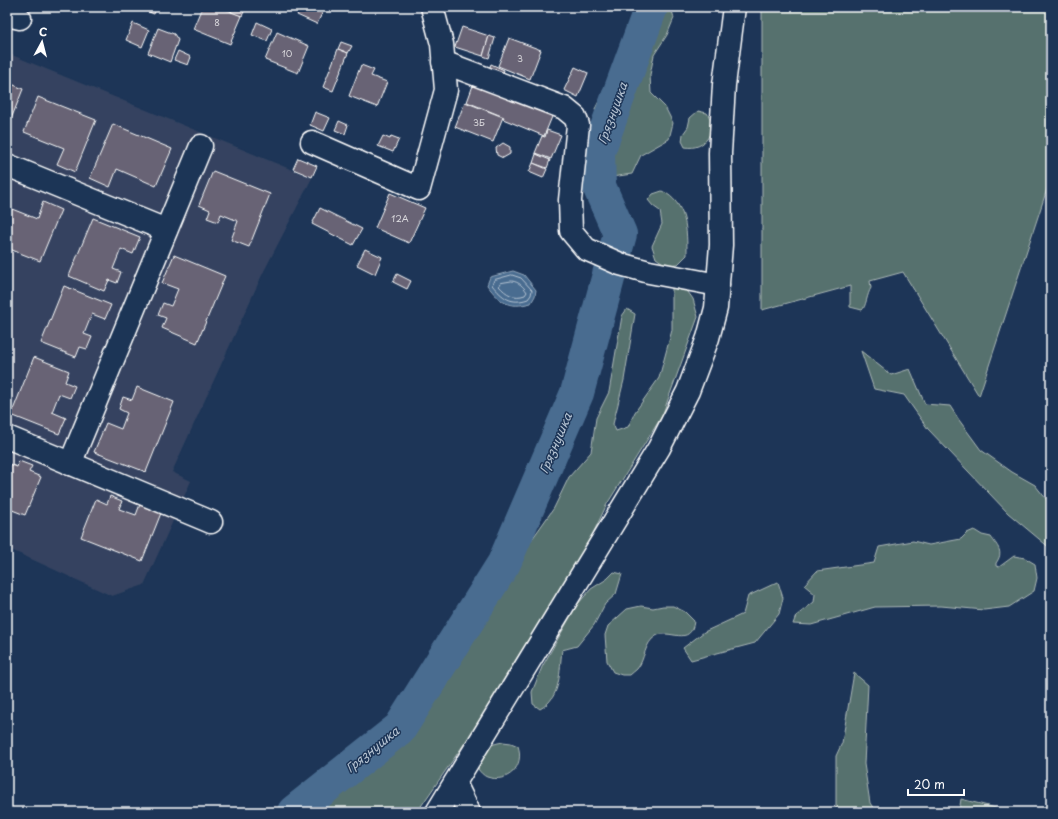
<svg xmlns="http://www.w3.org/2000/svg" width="1058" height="819" font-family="'Playpen Sans',sans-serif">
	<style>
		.built { fill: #344360 }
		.green { fill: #57716e; stroke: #abb8b6 }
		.water { fill: #496c90; stroke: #92a7bc }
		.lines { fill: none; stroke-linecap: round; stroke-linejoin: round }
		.shore { stroke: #b6c4d3; stroke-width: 1 }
		.river { stroke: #496c90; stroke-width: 34 }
		.building { fill: #686474; stroke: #fff }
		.minor-casing { stroke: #fff; stroke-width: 25 }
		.minor { stroke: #1d3557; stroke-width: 22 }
		.labels { text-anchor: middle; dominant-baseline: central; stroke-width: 3; stroke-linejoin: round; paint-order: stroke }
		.number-label { font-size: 9px; fill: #d9d8dc }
		.water-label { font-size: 12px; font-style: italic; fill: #b6c4d3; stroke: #1d3557 }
	</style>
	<rect width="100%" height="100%" fill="#1d3557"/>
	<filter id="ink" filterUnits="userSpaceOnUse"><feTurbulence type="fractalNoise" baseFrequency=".025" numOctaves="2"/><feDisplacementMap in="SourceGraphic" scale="8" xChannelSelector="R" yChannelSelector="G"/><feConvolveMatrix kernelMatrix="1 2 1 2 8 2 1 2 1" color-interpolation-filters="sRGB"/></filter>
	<g filter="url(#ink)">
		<path class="built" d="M7,53l305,125 -49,95 -91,199 19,9 -47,104 -32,11 -105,-48z"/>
		<g class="green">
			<path d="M652,7h19l3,11 -7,17 -13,20 -4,20 1,18 14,14 8,16 -4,16 -28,16 -9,19 -27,4 -11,-8 -3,-19 11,-14 -7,-28 4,-8 11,-3 12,-10 2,-29 7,-32z"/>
			<path d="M762,7h289v170l-72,219 -76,-124 -33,9 1,7c-4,6 -5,19 -9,22l-12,-3v-21l-88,24z"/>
			<path d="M698,111l9,2c11,16 -1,38 -22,34l-3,-6 1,-7 5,-7 2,-9z"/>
			<path d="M662,191c25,12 25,39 25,64l-9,9 -12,1 -10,-7 -4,-12 10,-22 -2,-13 -7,-5 -5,-6 5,-6z"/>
			<path d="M683,285l10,14 5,18 -36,99 -55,88 -40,84 -47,65 -47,78 -56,81h-113l8,-3 40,-31 44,-37 53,-65 81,-134 24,-34 15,-31 22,-25 5,-34 13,-26 13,-76 5,-7 8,5 -11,66 -11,44 3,7 12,-4 7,-15 24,-34 13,-48v-42z"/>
			<path d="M861,351l30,24 19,-6 15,35 25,2 9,14 22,30 31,22 23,13 16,20v44l-43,-36 -80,-84 -24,-34 -30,-6z"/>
			<path d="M974,530l8,5 9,2c7,10 13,15 5,26v3l3,1 15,-11 11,2 10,6 2,14 -3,13 -25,16 -25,3 -43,-4 -66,1 -64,18 -18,-1 3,-8 18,-14 1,-8 -11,-9 13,-14 57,-8 5,-16 34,-6 16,4 32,-6 6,-6z"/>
			<path d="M614,572l8,2 -6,20 -11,10 -11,21 -17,21 -15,4c-3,21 0,47 -22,59l-7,-5 -1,-12 10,-25 35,-62 14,-16 16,-10z"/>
			<path d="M778,582l5,16 -4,16 -24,29 -64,17 -8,-12 21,-16 39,-18 5,-18z"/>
			<path d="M641,606l12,2 10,-2h10l12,6 9,9c-3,27 -25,7 -38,15 -12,7 -11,24 -19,33 -2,2 -5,4 -7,6h-8l-9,-3 -6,-11 -2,-26 3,-9 19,-17z"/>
			<path d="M854,673l14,12 -4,79 6,39 6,9h-40v-56l6,-13z"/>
			<path d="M503,742l8,1 7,3c7,20 -10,38 -31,31 -3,-1 -7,-5 -9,-8 -2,-18 8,-24 25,-27z"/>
			<path d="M961,799l50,13h-52z"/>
		</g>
		<path class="water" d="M513,271l11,4 12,15 -1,6 -4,7c-23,6 -30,0 -44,-18l3,-8z"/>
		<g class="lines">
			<g class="shore">
				<path d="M512,275l9,3 11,12 -1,5 -3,4c-17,6 -25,-1 -36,-14l2,-5z"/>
				<path d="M512,281c7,1 11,5 15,11l-2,3c-11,4 -19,-1 -26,-9l2,-3z"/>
			</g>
			<path class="river" d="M294,812l106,-84 104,-165 73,-170 43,-159 -21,-48 -1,-34 53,-145"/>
		</g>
		<g class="building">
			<path d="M136,7h21l-3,7z"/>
			<path d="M202,7h18l22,9 -12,28 -37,-15z"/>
			<path d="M233,7h13l-4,9 -11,-4z"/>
			<path d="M301,7h24l-8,17 -20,-9z"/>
			<path d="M257,22l15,7 -5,12 -15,-6z"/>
			<path d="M133,23l16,7 -7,17 -16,-7z"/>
			<path d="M462,27l27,9 -6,20 -28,-9z"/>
			<path d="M158,28l16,6 4,6 -8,22 -22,-9z"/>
			<path d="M277,32l32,14 -11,27 -33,-13z"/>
			<path d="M489,36l6,2 -6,20 -6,-2z"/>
			<path d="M509,38l32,12 -11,29 -32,-13z"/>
			<path d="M341,42l11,4 -4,7 -10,-4z"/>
			<path d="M338,49l10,4 -15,38 -10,-4z"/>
			<path d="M178,51l13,6 -3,8 -14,-5z"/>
			<path d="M491,64l13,6 -3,9 -14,-5z"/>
			<path d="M361,65l13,5 -3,6 16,6 -10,25 -28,-11z"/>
			<path d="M575,67l13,6 -10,24 -14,-7z"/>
			<path d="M475,80l79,32 -10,24 -41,-17 1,-2 -37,-15z"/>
			<path d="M7,82l16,7 -14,35h-2z"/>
			<path d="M38,97l58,23 -21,52 -18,-8 7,-16 -40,-16z"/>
			<path d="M465,102l38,15 -10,25 -38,-15z"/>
			<path d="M315,112l15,6 -6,13 -14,-6z"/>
			<path d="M339,121l9,4 -3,9 -10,-4z"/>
			<path d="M113,124l59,25 -16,37 -39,-17 -7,18 -20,-9z"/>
			<path d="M547,130l14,5 -10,24 -16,-6 7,-17 3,1z"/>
			<path d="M383,136l7,3 1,-3 8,3 -6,13 -15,-6z"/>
			<path d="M503,143l7,4v7l-7,4 -6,-3 -1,-7z"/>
			<path d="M536,154l14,6 -3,8 -14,-5z"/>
			<path d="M298,158l19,8 -5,11 -19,-8z"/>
			<path d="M533,163l14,6 -4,9 -14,-6z"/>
			<path d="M213,171l57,23 -21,53 -18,-7 7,-19 -17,-7 -3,8 -11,-4 3,-8 -11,-5z"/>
			<path d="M390,193l35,15 -16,35 -34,-15z"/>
			<path d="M43,202l18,8 -21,51 -33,-13v-41l30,12z"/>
			<path d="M320,208l42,21 -9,16 -41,-21z"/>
			<path d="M93,218l47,19 -7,17 -12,-5 -8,20 8,3 -4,11 -8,-3 -5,11 -35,-15z"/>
			<path d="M365,249l17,8 -7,17 -18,-9z"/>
			<path d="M174,255l51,21 -28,67 -35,-15 4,-10 -8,-3 5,-12 8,3 7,-17 -16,-6z"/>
			<path d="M397,274l14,7 -4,8 -14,-7z"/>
			<path d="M64,286l47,19 -6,14 -13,-5 -8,20 8,3 -5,12 -7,-2 -4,10 -35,-14z"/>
			<path d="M34,357l35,14 -4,11 10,4 -5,12 -11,-4 -7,18 14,6 -7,16 -48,-19z"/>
			<path d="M137,387l37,15 -28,70 -52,-20 12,-29 15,6 6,-16 -8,-4 4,-12 9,3z"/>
			<path d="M19,461l13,5 -3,6 12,5 -16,38 -18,-7v-45l10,4z"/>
			<path d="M110,496l12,5 -3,8 17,6 6,-16 21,9 -21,53 -61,-24 15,-38 11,5z"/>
		</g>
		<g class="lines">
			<g class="minor-casing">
				<g id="minor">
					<path d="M7,15l13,3"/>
					<path d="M443,62l121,46 11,9 3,8 -8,75 1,31 15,18 34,15 29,8 69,13"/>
					<path d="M312,142l107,47 27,-99 -4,-46 -10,-37"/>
					<path d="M7,165l159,65"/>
					<path d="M7,437l204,85"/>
					<path d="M70,464l131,-318"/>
					<path d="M455,783l14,29"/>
					<path d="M437,812l222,-364 29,-57 20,-53 8,-30 5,-63 -1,-92 4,-68 10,-78"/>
				</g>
			</g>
			<use href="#minor" class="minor"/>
		</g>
	</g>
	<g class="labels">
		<g class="number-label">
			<text x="217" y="22">8</text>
			<text x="287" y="53">10</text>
			<text x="520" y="58">3</text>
			<text x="479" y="122">3Б</text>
			<text x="400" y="218">12А</text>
		</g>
		<g class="water-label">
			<text transform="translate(612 113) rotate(-70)">Грязнушка</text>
			<text transform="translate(555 443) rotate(-67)">Грязнушка</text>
			<text transform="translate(372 749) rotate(-39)">Грязнушка</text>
		</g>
	</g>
	<rect width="1058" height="819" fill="none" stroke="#1d3557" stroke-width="24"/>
	<rect x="12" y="12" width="1034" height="795" fill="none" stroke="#fff" stroke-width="1.5" filter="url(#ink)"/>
	<g transform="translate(42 42) rotate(7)" stroke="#1d3557" stroke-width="3" paint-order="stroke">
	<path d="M0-3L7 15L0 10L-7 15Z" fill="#ffffff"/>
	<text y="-6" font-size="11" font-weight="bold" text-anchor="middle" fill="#ffffff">С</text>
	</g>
	<path d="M908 789v6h56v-6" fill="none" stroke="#ffffff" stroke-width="2"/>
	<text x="914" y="789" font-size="12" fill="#ffffff" stroke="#1d3557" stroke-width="3" paint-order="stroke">20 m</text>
</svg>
